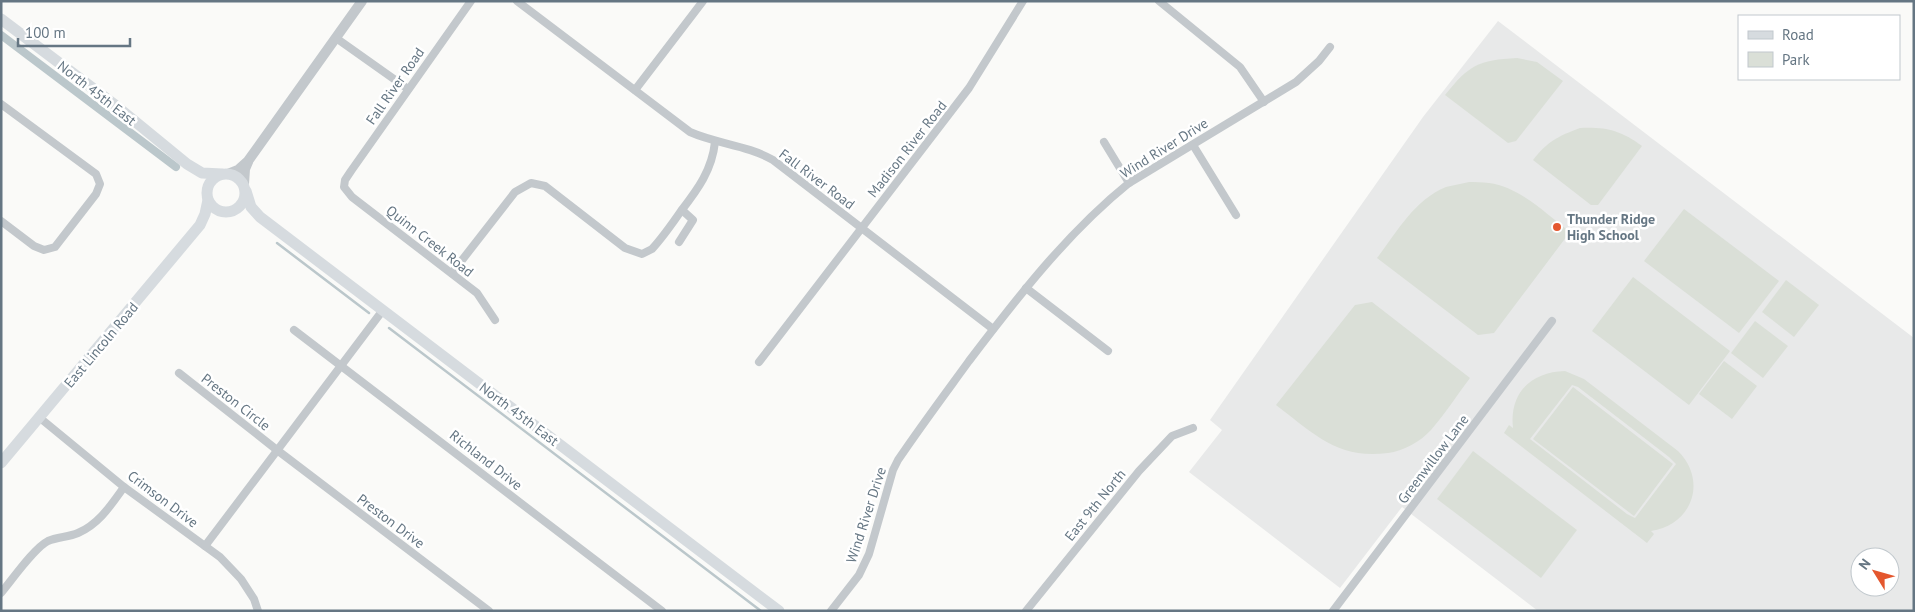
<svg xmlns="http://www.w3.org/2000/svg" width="1915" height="612" font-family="'PT Sans',sans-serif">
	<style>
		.built { fill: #e8e9e9; fill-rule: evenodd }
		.green { fill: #dadfd7; fill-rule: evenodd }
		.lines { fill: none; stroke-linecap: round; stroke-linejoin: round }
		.stream { stroke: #bbc7cb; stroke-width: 2.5 }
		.canal { stroke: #bbc7cb; stroke-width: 8 }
		.minor { stroke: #c3c8cc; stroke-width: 8 }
		.tertiary { stroke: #c3c8cc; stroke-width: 10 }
		.secondary { stroke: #d6dbdf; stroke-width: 11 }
		.poi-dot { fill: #e4572e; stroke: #fff; stroke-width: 2 }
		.labels { text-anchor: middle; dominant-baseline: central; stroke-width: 5; stroke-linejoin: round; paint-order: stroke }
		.street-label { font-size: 14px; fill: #657683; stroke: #fff }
		.poi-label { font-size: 14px; font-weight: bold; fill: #657683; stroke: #fff; text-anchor: start }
	</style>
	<rect width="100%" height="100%" fill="#fafaf8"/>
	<path class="built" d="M1498,21l416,317 -1,273h-375l-136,-104 -62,81 -151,-116 33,-42 -12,-10 213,-303zM1860,557h30v30h-30z"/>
	<g class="green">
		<path d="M1517,58l20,4 26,19 -47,60 -8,2 -63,-48c24,-30 33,-35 72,-37z"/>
		<path d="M1580,128c26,-1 40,2 62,18l-44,59h-7l-58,-45c14,-18 25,-24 47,-32z"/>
		<path d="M1469,182c6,0 13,0 20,1 31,4 57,31 81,49l-76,101 -16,2 -101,-77c20,-26 37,-58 69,-71 7,-2 16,-3 23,-5z"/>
		<path d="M1684,209l95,72 -40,52 -95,-72z"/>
		<path d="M1633,277l97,74 -41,54 -97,-74z"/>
		<path d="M1786,280l33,25 -25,32 -32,-25z"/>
		<path d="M1372,302l98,76c-13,17 -25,36 -39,52 -11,12 -28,21 -43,23 -50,7 -75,-20 -112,-48l79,-100z"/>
		<path d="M1755,321l33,25 -25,32 -32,-25z"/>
		<path d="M1724,361l33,25 -25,33 -33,-25z"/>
		<path d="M1565,371l19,8 94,72c30,30 14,74 -27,80l3,3 -7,9 -143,-110 5,-8 4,3c-4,-35 18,-56 52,-57zM1572,385l6,2 91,70 7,7 -41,54 -8,-4 -97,-75z"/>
		<path d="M1573,387l100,77 -39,52 -101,-77z"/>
		<path d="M1473,451l104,79 -36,48 -104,-79z"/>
	</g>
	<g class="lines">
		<g class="stream">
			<path d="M277,243l92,70"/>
			<path d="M389,328l372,283"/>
		</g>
		<path class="canal" d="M1,35l175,132"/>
		<g class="minor">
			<path d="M471,1l-120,170 -6,9 -1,7 8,10 125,96 18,27"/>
			<path d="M517,1l173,131c27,12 57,13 83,28l220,169"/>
			<path d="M1159,1l81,66 24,35"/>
			<path d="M336,38l72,51"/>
			<path d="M635,90l68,-89"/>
			<path d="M1,104l95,70 4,10 -4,10 -41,53 -11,3 -10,-4 -33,-25"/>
			<path d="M1104,142l25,41"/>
			<path d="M1193,145l43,70"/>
			<path d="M679,242l14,-22 -11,-10"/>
			<path d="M452,273l63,-81 16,-9 14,3 80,62 17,6 10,-5c11,-12 20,-25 29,-38 17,-22 31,-41 34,-69"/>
			<path d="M1026,288l82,63"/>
			<path d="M294,330l368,281"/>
			<path d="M759,362l210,-274 54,-87"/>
			<path d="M179,373l98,77 212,161"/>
			<path d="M40,418l84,69 96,70 21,22 13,20 4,12"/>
			<path d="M205,546l178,-236"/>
			<path d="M1,593c11,-13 33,-45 47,-52 9,-4 21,-4 30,-8 21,-9 33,-28 46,-46"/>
			<path d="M831,611l28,-36 10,-21 24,-84 5,-10c23,-34 47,-66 71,-99 48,-63 98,-128 160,-178l167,-101 23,-21 11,-14"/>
			<path d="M1026,611l113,-140 33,-35 21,-8"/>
			<path d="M1333,611l219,-290"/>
		</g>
		<g class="tertiary">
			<path d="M228,174l10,-4 10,-9 114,-160"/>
			<path d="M244,184l1,-15 3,-7"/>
		</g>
		<g class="secondary">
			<path d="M1,19l114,86 72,59 15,9 20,1"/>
			<circle cx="226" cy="193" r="19"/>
			<path d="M246,191l5,16 9,10 519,394"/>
			<path d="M1,463l199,-238 5,-11 3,-14"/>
		</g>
	</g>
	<circle class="poi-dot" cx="1557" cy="227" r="5"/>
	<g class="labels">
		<g class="street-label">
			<text transform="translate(395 86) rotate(-55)">Fall River Road</text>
			<text transform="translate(97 93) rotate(38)">North 45th East</text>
			<text transform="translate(1164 148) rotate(-32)">Wind River Drive</text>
			<text transform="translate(907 149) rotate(-52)">Madison River Road</text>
			<text transform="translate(817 179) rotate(37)">Fall River Road</text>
			<text transform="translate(430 241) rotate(38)">Quinn Creek Road</text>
			<text transform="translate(101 345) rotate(-50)">East Lincoln Road</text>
			<text transform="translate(236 402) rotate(38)">Preston Circle</text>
			<text transform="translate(519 414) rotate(37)">North 45th East</text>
			<text transform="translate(1433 459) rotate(-53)">Greenwillow Lane</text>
			<text transform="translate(486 460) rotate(38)">Richland Drive</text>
			<text transform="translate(163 499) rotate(37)">Crimson Drive</text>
			<text transform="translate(1095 505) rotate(-51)">East 9th North</text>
			<text transform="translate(866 515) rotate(-72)">Wind River Drive</text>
			<text transform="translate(391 521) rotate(37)">Preston Drive</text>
		</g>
		<g class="poi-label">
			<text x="1567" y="219">Thunder Ridge<tspan x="1567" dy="16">High School</tspan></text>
		</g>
	</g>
	<rect width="1915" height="612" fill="none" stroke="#657683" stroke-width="5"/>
	<rect x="1738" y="15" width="162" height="65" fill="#ffffff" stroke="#c1c8cd"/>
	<rect x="1748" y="31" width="25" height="8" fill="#d6dbdf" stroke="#c1c8cd"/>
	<text x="1782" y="40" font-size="15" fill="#657683">Road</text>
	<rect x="1748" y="52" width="25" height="15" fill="#dadfd7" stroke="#c1c8cd"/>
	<text x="1782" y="65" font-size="15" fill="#657683">Park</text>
	<g transform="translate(1875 572) rotate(307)"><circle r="24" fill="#ffffff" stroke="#c1c8cd"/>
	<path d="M0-4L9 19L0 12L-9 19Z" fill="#e4572e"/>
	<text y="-8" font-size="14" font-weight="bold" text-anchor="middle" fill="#657683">N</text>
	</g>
	<path d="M18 38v8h112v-8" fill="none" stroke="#657683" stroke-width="2.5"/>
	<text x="25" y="38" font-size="15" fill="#657683" stroke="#ffffff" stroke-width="4" paint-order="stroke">100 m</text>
</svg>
